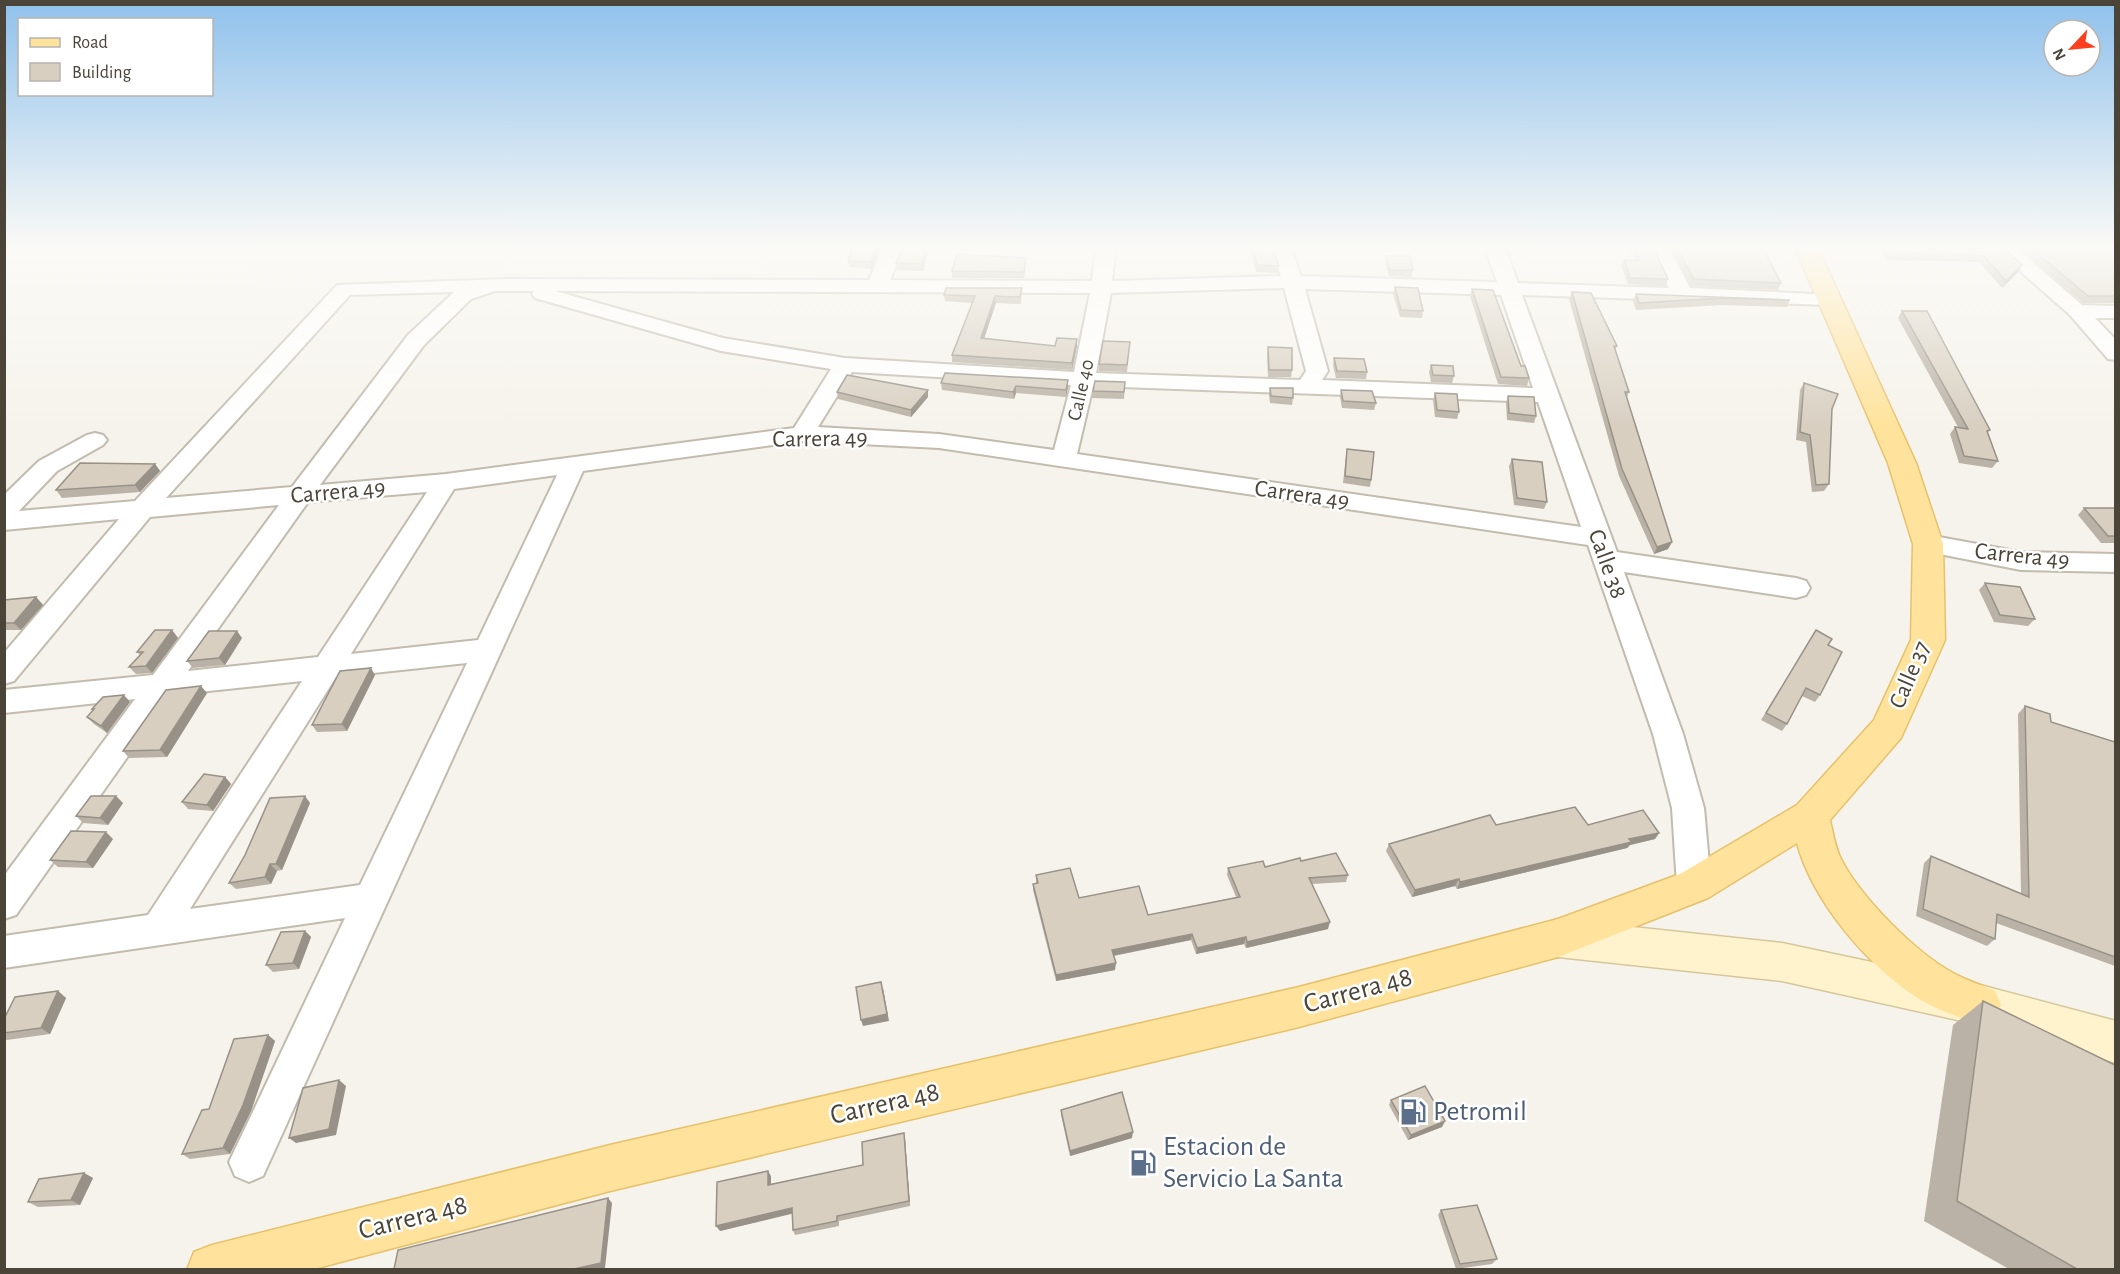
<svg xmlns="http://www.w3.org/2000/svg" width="2120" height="1274" font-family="'Alegreya Sans',sans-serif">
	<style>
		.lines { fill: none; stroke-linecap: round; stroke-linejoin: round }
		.minor-casing { stroke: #c2bbae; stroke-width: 4 }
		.secondary-casing { stroke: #d6c79b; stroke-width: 3 }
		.primary-casing { stroke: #e6c16a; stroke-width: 3 }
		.minor { fill: #fff; fill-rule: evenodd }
		.secondary { fill: #fff3cd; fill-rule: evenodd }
		.primary { fill: #ffe39c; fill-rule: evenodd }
		.wall { fill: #bab2a6 }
		.shaded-wall { fill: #979187 }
		.building { fill: #d8cfc1; stroke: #979187; stroke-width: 1.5 }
		.labels { text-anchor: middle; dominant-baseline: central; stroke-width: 5; stroke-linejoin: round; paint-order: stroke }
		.far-street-label { font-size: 20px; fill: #4b4439; stroke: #fff }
		.street-label { font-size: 24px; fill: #4b4439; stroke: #fff }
		.near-street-label { font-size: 28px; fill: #4b4439; stroke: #fff }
		.near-service-label { font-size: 28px; fill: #4e5e75; stroke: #fff; text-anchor: start }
	</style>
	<rect width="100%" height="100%" fill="#f6f3ec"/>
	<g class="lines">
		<g class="minor-casing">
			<g id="minor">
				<path d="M883,248h20l-13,32 202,1 4,-33h20l-4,33 169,-5 -10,-28h20l10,28 196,6 -12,-34h20l13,35 151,5 -20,-40h20l21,40 145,7 3,4 -3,4 -7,2 -306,-10 95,257 179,26 10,3 4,7 -4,7 -10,3 -172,-26 59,162 21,74 7,78 -5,11 -12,4 -12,-4 -5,-11 -5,-78 -19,-74 -65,-189 -649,-97 -137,-7 -219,30 -320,705 -14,6 -14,-6 -6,-14 116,-244 -341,50v-32l144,-21 154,-234 -131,14 -155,220 -12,4v-43l131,-177 -131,14v-23l149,-15 126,-170 -129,12 -136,164 -10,3v-31l115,-134 -115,11v-35l35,-34 48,-26 8,-2 8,2 4,5 -4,5 -46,26 -38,40 116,-10 202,-216 169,-6 363,1zM1284,288l22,83 -6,9 -204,-7 15,-80zM1305,289l196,6 32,93 -211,-8 6,-9zM495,291h39l-2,3 3,4 186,53 110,18 -37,59 -348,46 -126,11 104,-140 47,-46zM555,291l535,2 -16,79 -229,-14 -122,-20zM454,292l-46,43 -116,152 -126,11 184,-203zM852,372l219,13 -17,65 -115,-16 -121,-7zM1093,386l445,16 43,125 -504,-73zM557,475l-79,165 -127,14 103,-165zM427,492l-109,165 -130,14 120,-169zM467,663l-107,222 -170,24 146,-232z"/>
				<path d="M1994,248h22l66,57 34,1v12h-21l21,22v20l-8,-1 -38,-44z"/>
				<path d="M1928,535l93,17 95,2v18l-95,-2 -102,-20 -4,-6 4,-6z"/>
			</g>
		</g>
		<g class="secondary-casing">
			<path id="secondary" d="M1558,919l224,24 198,42 136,36v42l-136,-38 -198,-44 -224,-24 -14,-6 -6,-13 6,-13z"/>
		</g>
		<g class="primary-casing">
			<path id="primary" d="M1795,248h23l98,215 27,81 2,96 -44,98 -71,82c3,13 5,27 11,39 19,38 75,94 112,114 13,7 28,12 42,18l6,14 -6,14 -15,6c-20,-8 -41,-14 -59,-25 -52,-32 -108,-98 -124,-157l-89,55 -150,59 -259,70 -689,164 -300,79h-123l7,-18 18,-7 398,-100 689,-158 259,-68 122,-45 117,-69 77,-85 37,-80 2,-96 -25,-81z"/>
		</g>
		<use href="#minor" class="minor"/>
		<use href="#secondary" class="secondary"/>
		<use href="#primary" class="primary"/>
	</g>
	<g class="wall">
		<path d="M880,248l-8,21 -23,-2 -1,-6z"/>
		<path d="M902,248h27l-6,23 -26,-1 -1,-7z"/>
		<path d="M1250,248h22l7,18 -1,7 -22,-1z"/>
		<path d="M1629,248h24l15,31 -3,7 -37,-2 -7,-18 3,-6h10z"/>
		<path d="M1671,248h95l-2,3 17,32 -3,7 -87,-4z"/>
		<path d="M1879,248h125l14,24 -16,16 -23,-26 -93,-2z"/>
		<path d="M2019,248h96v55h-32z"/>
		<path d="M1386,256l27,14 -2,7 -22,-1 -4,-13z"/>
		<path d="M1026,258v6l-2,14h-72v-7z"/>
		<path d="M1395,287l28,24 -1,7 -22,-1 -7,-23z"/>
		<path d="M1022,288l-1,16 -25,-1 -12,35 71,8h22l-5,24 -120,-8v-7l20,-52 -27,-2 -1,-6z"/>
		<path d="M1472,289l57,89 -2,8 -29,-2 -28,-88z"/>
		<path d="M1572,292l45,54 -2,4 14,42 -2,5 45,145 -4,7 -14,5 -35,-78 -50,-177z"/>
		<path d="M1636,294l154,6 -3,7 -66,-2 -85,5 -3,-9z"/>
		<path d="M1902,311l88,119 -3,3 11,28 -6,7 -33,-5 -9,-29 5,-7h3l-60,-109z"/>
		<path d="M1130,342l-3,30 -28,-1v-7z"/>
		<path d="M1268,347l24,23 -1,7h-23l-1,-23z"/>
		<path d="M1334,358l33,14 -1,7 -30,-1 -3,-13z"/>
		<path d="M1431,365l23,11 -2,7 -21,-1 -2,-10z"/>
		<path d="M1068,380v7l-2,10 -50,-4 -2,6 -72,-9 -1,-7z"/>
		<path d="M1125,382l-1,17 -32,-1 1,-7z"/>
		<path d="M1804,383l28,26 -3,75 -5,7 -12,1 -6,-50 -10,-2 4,-50z"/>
		<path d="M1270,388l23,10 -1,7 -22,-2 -1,-8z"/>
		<path d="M928,390v7l-17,20 -73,-18 -1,-7z"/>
		<path d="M1341,390l35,13 -2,7 -32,-2 -2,-11z"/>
		<path d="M1435,393l24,19 -2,7 -22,-2 -2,-17z"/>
		<path d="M1508,396l28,20 -2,7 -27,-3 -1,-17z"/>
		<path d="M1347,449l24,31 -1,7 -27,-4 3,-27z"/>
		<path d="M1512,459l35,43 -3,7 -30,-4 -5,-39z"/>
		<path d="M155,464l5,7 -20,21 -78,6 -6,-8z"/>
		<path d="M2084,508h31v35h-14l-23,-28z"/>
		<path d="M1985,583l50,36 -7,7 -34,-4 -15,-32z"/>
		<path d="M36,597l7,8 -22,25h-17v-30z"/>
		<path d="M172,630l6,8 -26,35 -16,1 -7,-7 11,-12 -3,-3z"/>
		<path d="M1816,630l12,15 -8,50 -5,7 -13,-6 -15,28 -5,7 -21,-11z"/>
		<path d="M242,638l-17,27 -32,3 -6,-7z"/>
		<path d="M375,675l-28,56 -30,1 -5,-7z"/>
		<path d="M207,693l-40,64 -38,1 -6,-7z"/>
		<path d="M130,702l-23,31 -13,-9 -7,-7 6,-7 -1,-1z"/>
		<path d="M2025,706l26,16 64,20v224l-119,-43 -1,16 -8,7 -71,-30 8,-53 7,-7 90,38 -3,-180z"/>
		<path d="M225,777l6,7 -18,27 -25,-2 -6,-7z"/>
		<path d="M123,803l-15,22 -25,-2 -7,-7z"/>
		<path d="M310,803l-28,67 -5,1 -6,13 -35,5 -7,-6z"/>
		<path d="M1496,825h92l71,8 -4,6 -25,6 -3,3 -170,41 -2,-3 -43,11 -26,-46 3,-7z"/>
		<path d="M113,839l-20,29 -35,-1 -8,-7z"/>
		<path d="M1301,861l47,14 -2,7 -34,2 16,45 -82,19 -2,-4 -48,10 -5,-14 -77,16 1,14 -59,11 -23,-91v-6l3,-1v-8l43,23 69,17 88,-18 -9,-22 1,-7 37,-1z"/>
		<path d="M305,931l6,6 -12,32 -26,3 -7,-7z"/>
		<path d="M58,991l8,7 -16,36 -43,6 -3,-2v-19z"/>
		<path d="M1983,1001l132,268h-106l-85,-48 29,-196z"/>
		<path d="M268,1035l7,6 -24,70 -21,43 -40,5 -8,-5 27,-45z"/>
		<path d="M1391,1100l54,21 -3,6 -34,13 -19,-35z"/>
		<path d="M1061,1110l71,28 -62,18 -9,-41z"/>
		<path d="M905,1139l5,67 -71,15v5l-44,9 -2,-5 -1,-17 -72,18 51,-55v8l92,-19z"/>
		<path d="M84,1173l9,5 -13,27 -42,2 -10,-5z"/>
		<path d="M1441,1210l56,49 -5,5 -36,5 -18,-54z"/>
	</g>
	<g class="shaded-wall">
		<path d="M877,248h3l-8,21 -1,-7z"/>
		<path d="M926,248h3l-6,23 -1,-7z"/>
		<path d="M2022,265l-4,7 -16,16 4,-7z"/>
		<path d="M995,296l1,7 -14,42 -1,-7z"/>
		<path d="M1077,339v7l-5,24v-7z"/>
		<path d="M1068,380v7l-2,10v-7z"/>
		<path d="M1016,386v7l-2,6 -1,-7z"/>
		<path d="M928,390v7l-17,20v-7z"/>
		<path d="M155,464l5,7 -20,21 -5,-7z"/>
		<path d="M1672,542l-4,7 -14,5 3,-7z"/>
		<path d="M36,597l7,8 -22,25 -7,-7z"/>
		<path d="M172,630l6,8 -26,35 -6,-7z"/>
		<path d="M237,631l5,7 -17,27 -6,-7z"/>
		<path d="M371,668l4,7 -28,56 -5,-7z"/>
		<path d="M201,686l6,7 -40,64 -7,-7z"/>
		<path d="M124,695l6,7 -23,31 -6,-7z"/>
		<path d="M225,777l6,7 -18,27 -6,-6z"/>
		<path d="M116,796l7,7 -15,22 -8,-7z"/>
		<path d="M305,796l5,7 -28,67 -6,-6z"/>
		<path d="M106,832l7,7 -20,29 -7,-6z"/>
		<path d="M1659,833l-4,6 -25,6 -3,3 -170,41 3,-7 169,-43z"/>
		<path d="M270,864l7,7 -6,13 -6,-7z"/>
		<path d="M1459,879l-4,7 -43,11 3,-7z"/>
		<path d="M1330,922l-2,7 -82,19 1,-6z"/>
		<path d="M305,931l6,6 -12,32 -6,-6z"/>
		<path d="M1192,934l-1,6 -80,16 1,-6z"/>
		<path d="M1246,937l-2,7 -48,10 1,-6z"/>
		<path d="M1116,963l-1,7 -59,11v-6z"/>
		<path d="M883,988l6,33 -26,5 -2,-6z"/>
		<path d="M58,991l8,7 -16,36 -9,-6z"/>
		<path d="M268,1035l7,6 -24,70 -21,43 -7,-6z"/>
		<path d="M339,1080l7,6 -10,49 -40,8 -7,-5z"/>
		<path d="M1445,1121l-3,6 -34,13 3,-5z"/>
		<path d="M1133,1132l-1,6 -62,18v-5z"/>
		<path d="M904,1133l1,6 5,67 -1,-5z"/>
		<path d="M768,1171l3,5v14l-3,-5z"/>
		<path d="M84,1173l9,5 -13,27 -9,-5z"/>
		<path d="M608,1198l4,5 -7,65 -7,1h-24z"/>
		<path d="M792,1208l3,5 -75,18 -4,-5z"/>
	</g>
	<g class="building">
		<path d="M852,248h25l-6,14 -23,-1z"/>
		<path d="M902,248h24l-4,16 -26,-1z"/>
		<path d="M1253,248h19l7,18 -22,-1z"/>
		<path d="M1635,248h18l15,31 -38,-1 -6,-18 16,1z"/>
		<path d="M1677,248h86l18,35 -87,-4z"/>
		<path d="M1887,248h117l18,17 -16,16 -23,-26 -93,-2z"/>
		<path d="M2031,248h84v48h-27z"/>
		<path d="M957,254l69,4 -2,14 -72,-1z"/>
		<path d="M1386,256h24l3,14h-23z"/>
		<path d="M1395,287l23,1 5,23 -22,-1z"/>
		<path d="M946,288h76l-2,9 -25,-1 -14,42 74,8 2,-8 20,1 -5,24 -120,-8 23,-59 -31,-1z"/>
		<path d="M1472,289l21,1 28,76h4l4,12 -28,-1z"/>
		<path d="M1572,292l19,1 26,53h-3l15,46h-4l47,150 -15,5 -35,-78z"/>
		<path d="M1636,294l154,6 -66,-2 -85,5z"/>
		<path d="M1902,311h25l63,119 -3,1 11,30 -34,-5 -9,-29 13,2z"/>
		<path d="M1103,341l27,1 -3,23 -28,-1z"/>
		<path d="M1268,347l24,1v22h-23z"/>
		<path d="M1334,358l30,1 3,13 -30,-1z"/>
		<path d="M1431,365l22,1 1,10 -21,-1z"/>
		<path d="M945,373l123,7 -2,10 -50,-4 -3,6 -72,-9z"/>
		<path d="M847,375l81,15 -17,20 -74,-18z"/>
		<path d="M1095,381l30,1 -1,10 -31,-1z"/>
		<path d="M1804,383l34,11 -6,15 -3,75 -13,1 -6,-50 -10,-3z"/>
		<path d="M1270,388h23v10l-22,-2z"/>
		<path d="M1341,390l31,1 4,12 -33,-2z"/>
		<path d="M1435,393l22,1 2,18 -22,-2z"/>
		<path d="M1508,396l26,1 2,19 -27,-3z"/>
		<path d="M1347,449l27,3 -3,28 -26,-4z"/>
		<path d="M1512,459l30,3 5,40 -30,-4z"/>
		<path d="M80,463l75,1 -20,21 -79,5z"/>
		<path d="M2084,508h31v28h-7z"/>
		<path d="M1985,583l35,4 15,32 -35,-4z"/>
		<path d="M36,597l-22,26h-10v-23z"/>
		<path d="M155,630h17l-26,36 -17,1 14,-15h-6z"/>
		<path d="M1816,630l16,9 -4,6 14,7 -22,43 -14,-7 -19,36 -21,-11z"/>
		<path d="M209,631h28l-18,27 -32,3z"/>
		<path d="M371,668l-29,56 -30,1 28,-54z"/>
		<path d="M201,686l-41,64 -37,1 43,-61z"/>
		<path d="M124,695l-23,31 -14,-9 7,-8h-2l11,-12z"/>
		<path d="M2025,706l25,8 1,8 64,20v215l-118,-43 -2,25 -72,-30 8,-53 98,41z"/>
		<path d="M204,774l21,3 -18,28 -25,-3z"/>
		<path d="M91,796h25l-16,22 -24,-2z"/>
		<path d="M305,796l-29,68h-6l-5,13 -36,6 16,-28 25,-57z"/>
		<path d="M1575,807l13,18 55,-15 16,23 -30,6 3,3 -172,40 -1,-3 -44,11 -26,-46 101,-29 6,10z"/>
		<path d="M71,831l35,1 -20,30 -36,-2z"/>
		<path d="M1336,853l12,22 -39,3 21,44 -83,20 -1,-5 -49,11 -5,-14 -80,16 4,13 -60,12 -23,-91 5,-1 -2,-8 34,-7 9,30 60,-12 9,29 92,-18 -12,-29 35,-7 2,6 35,-9 1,3z"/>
		<path d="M305,931l-12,32 -27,2 15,-33z"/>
		<path d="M881,982l6,32 -26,6 -5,-33z"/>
		<path d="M58,991l-17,37 -37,5v-14l11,-22z"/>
		<path d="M1983,1001l132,64v204h-38l-120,-68z"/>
		<path d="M268,1035l-25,70 -20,43 -41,6 20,-44 7,-1 25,-70z"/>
		<path d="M339,1080l-10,49 -40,9 14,-50z"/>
		<path d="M1425,1086l20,35 -34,14 -20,-35z"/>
		<path d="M1122,1092l11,40 -63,19 -9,-41z"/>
		<path d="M904,1133l5,68 -72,15v5l-44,9 -1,-22 -76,18 1,-44 51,-11v14l95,-20 -1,-23z"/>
		<path d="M84,1173l-13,27 -43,2 11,-23z"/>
		<path d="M608,1198l-7,65 -27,6h-180l4,-19z"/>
		<path d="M1477,1205l20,54 -37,5 -19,-54z"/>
	</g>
	<linearGradient id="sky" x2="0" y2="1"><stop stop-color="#8fc1ec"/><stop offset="0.58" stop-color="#fbfaf6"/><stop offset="1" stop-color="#fbfaf6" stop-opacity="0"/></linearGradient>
	<rect width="2120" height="427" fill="url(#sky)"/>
	<defs>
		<g id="fuel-bare" transform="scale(2.07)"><path d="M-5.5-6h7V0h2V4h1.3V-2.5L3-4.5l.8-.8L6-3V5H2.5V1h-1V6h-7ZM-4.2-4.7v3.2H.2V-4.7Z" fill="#5c6f8a" stroke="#fff" stroke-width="2.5" paint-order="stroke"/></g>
	</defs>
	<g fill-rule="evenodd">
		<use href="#fuel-bare" x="1413" y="1112"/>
		<use href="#fuel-bare" x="1143" y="1163"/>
	</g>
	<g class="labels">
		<g class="far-street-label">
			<text transform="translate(1081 390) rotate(-77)">Calle 40</text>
		</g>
		<g class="street-label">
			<text transform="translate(820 439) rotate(-1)">Carrera 49</text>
			<text transform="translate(338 492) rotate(-5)">Carrera 49</text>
			<text transform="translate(1302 495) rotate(8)">Carrera 49</text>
			<text transform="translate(2022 556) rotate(6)">Carrera 49</text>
			<text transform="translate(1607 564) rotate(70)">Calle 38</text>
			<text transform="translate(1910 675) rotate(-67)">Calle 37</text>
		</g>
		<g class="near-street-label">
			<text transform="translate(1358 991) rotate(-15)">Carrera 48</text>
			<text transform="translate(885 1104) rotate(-13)">Carrera 48</text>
			<text transform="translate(413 1218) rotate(-14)">Carrera 48</text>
		</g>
		<g class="near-service-label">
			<text x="1433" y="1112">Petromil</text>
			<text x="1163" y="1147">Estacion de<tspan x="1163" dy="32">Servicio La Santa</tspan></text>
		</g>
	</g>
	<rect width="2120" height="1274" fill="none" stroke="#4b4439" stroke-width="12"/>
	<rect x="18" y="18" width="195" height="78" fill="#ffffff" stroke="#b7b4b0" stroke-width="1.5"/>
	<rect x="30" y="38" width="30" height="9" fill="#ffe39c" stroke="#b7b4b0" stroke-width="1.5"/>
	<text x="72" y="48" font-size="18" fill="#4b4439">Road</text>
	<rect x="30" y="63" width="30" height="18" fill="#d8cfc1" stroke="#b7b4b0" stroke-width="1.5"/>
	<text x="72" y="78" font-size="18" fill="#4b4439">Building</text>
	<g transform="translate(2072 48) rotate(244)"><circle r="28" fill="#ffffff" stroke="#b7b4b0" stroke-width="1.5"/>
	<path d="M0-4.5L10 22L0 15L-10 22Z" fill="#fc3f1d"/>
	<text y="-9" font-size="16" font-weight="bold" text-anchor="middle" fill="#4b4439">N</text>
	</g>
</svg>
